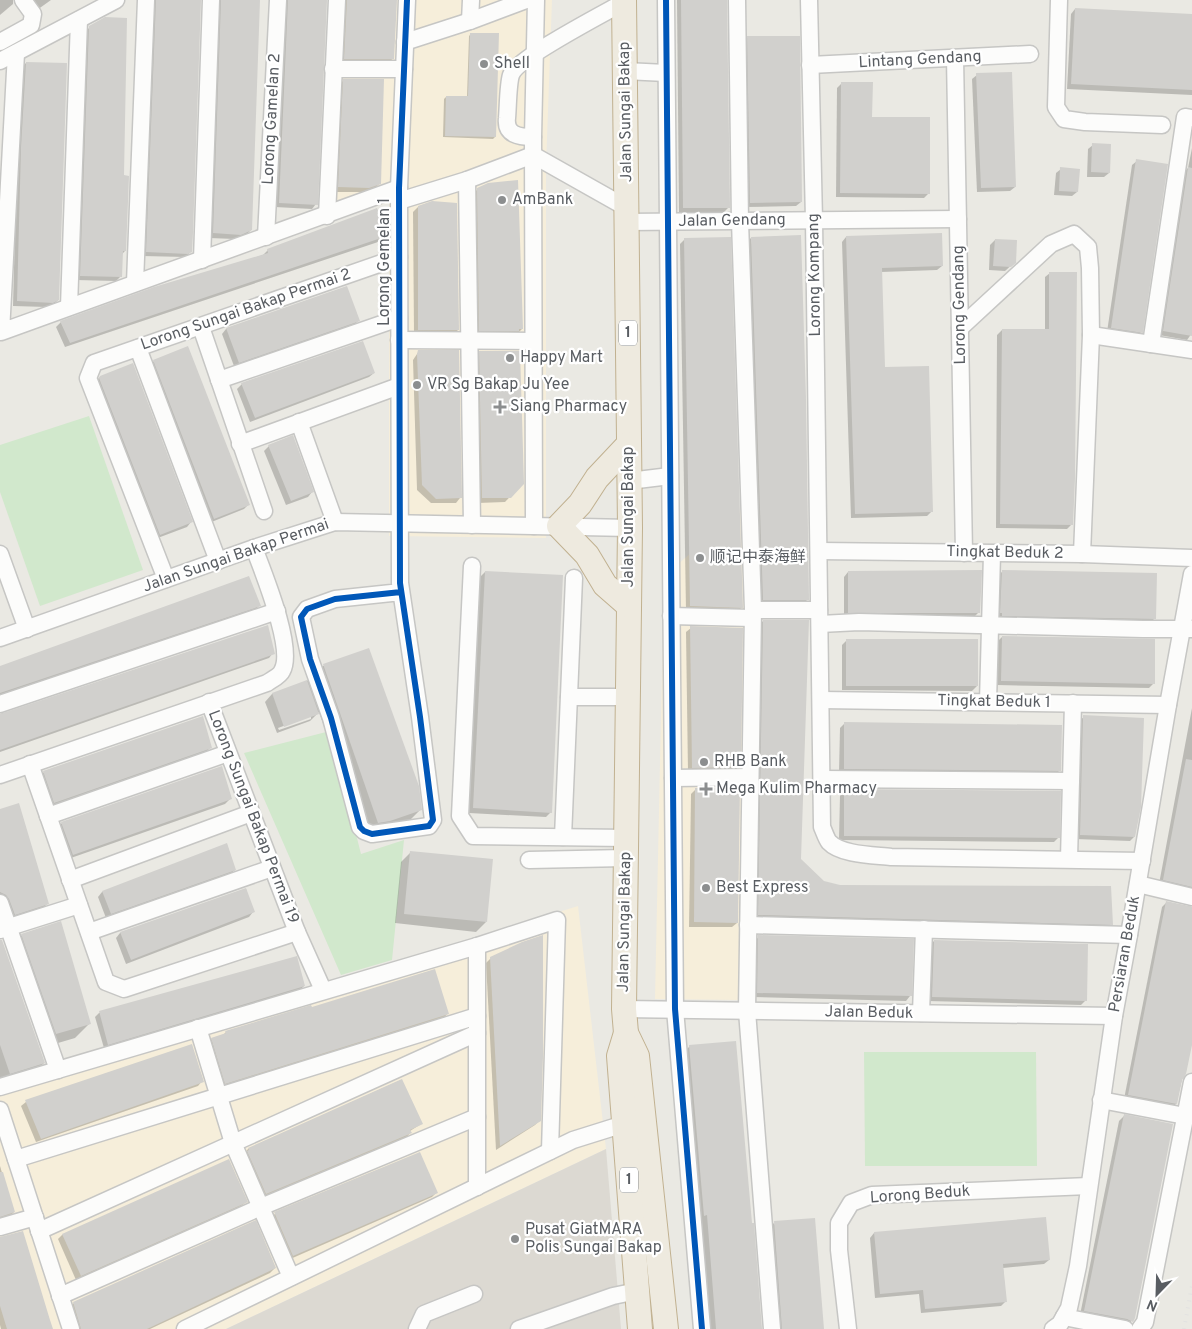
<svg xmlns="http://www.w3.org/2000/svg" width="1192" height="1329" font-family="Overpass,'Noto Sans SC',sans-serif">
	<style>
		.commercial { fill: #f6eeda }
		.education { fill: #dcd9d2 }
		.green { fill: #d1e8cc }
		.shadow { fill: #0003; fill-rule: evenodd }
		.building { fill: #d1d0cd }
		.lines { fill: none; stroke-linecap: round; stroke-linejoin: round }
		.minor-casing { stroke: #c6c6c4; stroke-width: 19 }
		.highway-casing { stroke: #c1b190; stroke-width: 26 }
		.minor { stroke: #fcfcfb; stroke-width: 16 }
		.highway { stroke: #eeeadf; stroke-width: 24 }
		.rail { stroke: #e2e2e1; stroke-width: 4; stroke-dasharray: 1 6; stroke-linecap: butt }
		.cycleway-casing { stroke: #fff; stroke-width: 9 }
		.cycleway { stroke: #0057b8; stroke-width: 6 }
		.poi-dot { fill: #8c8e8f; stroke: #fff; stroke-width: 2 }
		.labels { text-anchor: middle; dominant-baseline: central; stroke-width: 4.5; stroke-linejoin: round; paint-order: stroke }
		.shield { fill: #fff; stroke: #8b8e91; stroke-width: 1 }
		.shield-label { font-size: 15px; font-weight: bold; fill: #595d62 }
		.street-label { font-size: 16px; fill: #595d62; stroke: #fff }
		.poi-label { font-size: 16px; fill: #595d62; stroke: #fff; text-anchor: start }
	</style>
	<rect width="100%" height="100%" fill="#eae9e3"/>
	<g class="commercial">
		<path d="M340,0h212l-6,166v372l-157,-2v-333l-62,13z"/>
		<path d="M747,505l-7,495 -85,-1 9,-423z"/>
		<path d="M578,906l28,243 -380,180h-226v-244z"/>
	</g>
	<path class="education" d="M606,1149l15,180h-395z"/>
	<g class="green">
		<path d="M89,416l54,154 -103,36 -40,-114v-47z"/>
		<path d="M330,731l31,123 43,-14 -12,120 -51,15 -97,-222z"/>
		<path d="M864,1052h172l1,114h-172z"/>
	</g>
	<g class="shadow">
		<path d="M0,0h13v4l-13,11z"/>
		<path d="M30,0h21l-14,10z"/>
		<path d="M149,0h51l-10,252 -4,5 -44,-1z"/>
		<path d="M214,0h45l-8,230 -5,5 -11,4 -26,-1z"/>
		<path d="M285,0h41l-10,204 -4,5 -37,-2z"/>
		<path d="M341,0h55l-3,58 -4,5h-49z"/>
		<path d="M677,0h49l3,207 -5,5h-45z"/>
		<path d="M1075,9l117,6v80l-125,-6 4,-75z"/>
		<path d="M90,27l35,224 -3,3 -1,22 -5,5 -40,-1 9,-248z"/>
		<path d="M471,34l24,103 -2,2 -50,-2 1,-38 2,-2h21l2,-61z"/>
		<path d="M748,37l53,165 -5,4 -50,1 -3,-165z"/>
		<path d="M26,63l32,237 -5,5 -6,2 -34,-1 4,-153 4,-85z"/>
		<path d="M977,75l38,112 -5,4 -33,1 -5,-113z"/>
		<path d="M344,80l36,103 -5,5 -11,4h-30l5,-107z"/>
		<path d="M842,83l29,35 57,76 -4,4 -88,-1 1,-109z"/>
		<path d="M1093,145l16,28 -5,4h-17l1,-28z"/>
		<path d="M1192,148v185l-5,7 -28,-5 24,-162 5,-5z"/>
		<path d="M1137,161l4,171 -4,5 -30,-5 25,-167z"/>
		<path d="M1061,169l16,23 -5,4 -18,-1 2,-22z"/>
		<path d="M478,189l44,140 -5,5 -42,1 -2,-141z"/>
		<path d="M418,207l40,123 -5,5 -39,-1 -1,-122z"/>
		<path d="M386,236l-5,5 -316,106 -9,-20 5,-5 202,-67 5,-5z"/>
		<path d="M846,237l96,29 -5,4 -56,2 3,96 48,143 -5,5 -76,2 -9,-276z"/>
		<path d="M751,238l57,361 -5,5h-45l-12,-361z"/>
		<path d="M685,239l57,368 -5,5 -51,-1 -6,-367z"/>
		<path d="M995,240l20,22 -10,9 -16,-1 1,-25z"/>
		<path d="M1050,273l22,251 -5,5 -71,-1 1,-193 5,-5h43v-53z"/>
		<path d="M346,287l13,33 -5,5 -120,41 -12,-32 4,-5z"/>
		<path d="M419,351l41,147 -4,5h-25l-14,-13 -4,-130z"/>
		<path d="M480,352l43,131 -18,19 -27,1 -3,-146z"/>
		<path d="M154,361l95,143 -5,5 -35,14 -60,-157z"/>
		<path d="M374,373l-5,4 -119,45 -13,-33 5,-5z"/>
		<path d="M100,377l91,145 -4,5 -32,12 -60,-157z"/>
		<path d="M269,446l43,46 -4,5 -22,8 -22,-54z"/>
		<path d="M485,572l66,240 -5,5 -77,-4 11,-236z"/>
		<path d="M848,572l131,40 -5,5h-130v-40z"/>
		<path d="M1002,572l153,46 -5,5 -152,-3 -1,-44z"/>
		<path d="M259,606l-4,4 -255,86v-29z"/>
		<path d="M763,621l36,239 24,22 17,4 271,38 -4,5 -353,-9 5,-294z"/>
		<path d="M691,628l48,139 -4,4 -47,1 -2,-140z"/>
		<path d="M1002,637l152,46 -5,5 -152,-3 1,-44z"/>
		<path d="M847,640l130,46 -5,5 -130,-1v-45z"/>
		<path d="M368,650l52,160 -15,15 -42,12 -44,-125 -9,9 -33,12 -12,-31 7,-8 34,-12 17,-16zM311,716v3l-32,11 -1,-2z"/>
		<path d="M273,653l-4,5 -269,94v-38z"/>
		<path d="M1192,708v185l-33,-9z"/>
		<path d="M1084,717l50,120 -4,4 -55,-2 4,-118z"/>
		<path d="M844,724l216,46 -5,5 -216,-2 1,-45z"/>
		<path d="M210,748l-4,4 -156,55 -11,-30 5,-5z"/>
		<path d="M696,789l41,134 -5,4h-43l2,-133z"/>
		<path d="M844,790l214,48 -4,4 -215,-2 1,-45z"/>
		<path d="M230,799l-5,5 -157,55 -11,-31 5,-5z"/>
		<path d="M0,810l47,94 -15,15 -32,10z"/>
		<path d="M227,845l8,25 -5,4 -124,44 -8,-21 4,-5z"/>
		<path d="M411,852l75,70 -10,10 -81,-9 6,-61z"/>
		<path d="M246,889l7,23 -4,5 -123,47 -10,-26 4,-5z"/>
		<path d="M1167,902l25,5v131l-16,66 -5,4 -47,-9 38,-192z"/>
		<path d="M22,935l68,88 -15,15 -34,10 -34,-98z"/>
		<path d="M759,937l151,59 -4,5 -153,-4 1,-56z"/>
		<path d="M0,940l44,123 -15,15 -29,8z"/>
		<path d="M934,941l152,59 -5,5 -154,-4 2,-55z"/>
		<path d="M296,957l8,29 -5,5 -195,57 -9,-31 4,-4z"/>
		<path d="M491,958l49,162 -5,5 -39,25 -10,-187z"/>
		<path d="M447,1014l-4,5 -222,68 -14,-44 5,-4 11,-4 3,-3z"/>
		<path d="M690,1046l71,283h-53l-26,-275z"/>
		<path d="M401,1080l20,44 -11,7v2l-4,5 -145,60 -17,-44 4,-5z"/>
		<path d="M202,1081l-4,5 -162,56 -15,-36 5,-4z"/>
		<path d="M1124,1116l10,202 -7,8 -47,-11 39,-194z"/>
		<path d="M228,1161l18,41 -5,4 -165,74 -18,-41 4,-4z"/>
		<path d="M0,1166l14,46 -5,5 -9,3z"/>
		<path d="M437,1192l-5,5 -144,63 -18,-42 5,-4z"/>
		<path d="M774,1223l49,106h-49l-8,-98z"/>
		<path d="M874,1233l175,27 -5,4 -41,4 3,33 -5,5 -80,7 -2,-19 -44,4 -5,-60z"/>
		<path d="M0,1238l52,91h-51l-1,-4z"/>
		<path d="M275,1268l-5,5 -120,56h-75l-6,-21 5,-5z"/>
	</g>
	<g class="building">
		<path d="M156,0h45l-8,233 -1,19 -4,2 -42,-2z"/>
		<path d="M221,0h39l-8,230 -11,5 -28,-2z"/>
		<path d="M288,0h39l-9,205 -39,-2z"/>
		<path d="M347,0h50l-3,59h-50z"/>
		<path d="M681,0h46l3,208h-47z"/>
		<path d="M1075,8l117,6v76l-121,-6z"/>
		<path d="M105,17l22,1 -3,157 5,1 -3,75h-3l-1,26 -42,-1 9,-250z"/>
		<path d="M470,33h29l-3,104 -51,-1 1,-40h22z"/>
		<path d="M747,36h53l2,166 -52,1z"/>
		<path d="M26,62l41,1 -8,237 -6,3 -36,-2 4,-154z"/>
		<path d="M1012,72l4,115 -35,1 -5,-115z"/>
		<path d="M343,79h41l-3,105 -12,4 -31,-1z"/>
		<path d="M841,82h32l-1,35h58v77l-90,-1z"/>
		<path d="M1092,143l19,1 -1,29 -19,-1z"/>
		<path d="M1136,159l32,5 -25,169 -32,-5z"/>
		<path d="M1060,167l20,2 -2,23 -19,-1z"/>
		<path d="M1188,167l4,1v168l-29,-5z"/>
		<path d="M518,180l5,149h-4v2h-40l-2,-143 11,-5z"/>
		<path d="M432,201l25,2 2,127h-41v-124z"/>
		<path d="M377,208l10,28 -317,107 -10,-22 94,-34 114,-34 -1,-4z"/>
		<path d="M942,233l1,33 -61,2 3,99 44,-1 4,146 -78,2 -9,-278z"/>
		<path d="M801,235l5,164 3,201h-46l-12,-363z"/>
		<path d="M731,237l12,371 -53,-2 -6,-368z"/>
		<path d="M995,239l22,1 -1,23 -5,4 -18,-1z"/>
		<path d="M1049,272h28l-2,206 -2,47 -73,-1 2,-195h47z"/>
		<path d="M347,286l13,35 -121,42 -13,-35z"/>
		<path d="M363,341l12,32 -120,45 -14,-35z"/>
		<path d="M188,346l62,159 -36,14 -61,-159z"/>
		<path d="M418,350h41l3,148 -26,1 -14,-14 -5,-131z"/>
		<path d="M479,351h41l4,133 -13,14h-29z"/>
		<path d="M133,363l60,159 -33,13 -61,-157 1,-2z"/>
		<path d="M293,435l21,57 -23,9 -23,-56z"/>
		<path d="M982,570l-2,43h-132v-42z"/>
		<path d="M1002,570l155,3 -1,46 -154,-3v-3h-2z"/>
		<path d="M485,571l78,4 -11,238 -79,-5z"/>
		<path d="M249,576l12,30 -261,87v-27z"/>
		<path d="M763,620h46l-8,239 23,22 16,4 271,1 2,39 -355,-10z"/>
		<path d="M268,625l7,29 -275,96v-36z"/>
		<path d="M690,626l53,2 -2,139 -49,1z"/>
		<path d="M1002,636l153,3v45l-154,-3z"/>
		<rect x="846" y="639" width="132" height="47"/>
		<path d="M369,648l50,138 3,24 -32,11 -12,2 -55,-159z"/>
		<path d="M307,680l12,34 -35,13 -12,-34z"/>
		<path d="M1083,715l61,3 -3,89 -6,30 -55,-2z"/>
		<path d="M203,716l9,32 -158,55 -11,-32z"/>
		<path d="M844,722l218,3 -1,46 -217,-2z"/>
		<path d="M1186,759l6,1v127l-29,-7z"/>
		<path d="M222,766l10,33 -159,56 -12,-33z"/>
		<path d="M740,787l-2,136 -44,-1 1,-134z"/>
		<path d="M844,789l217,2 -1,47 -216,-2z"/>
		<path d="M19,803l30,101 -34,11 -6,-16 -3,-4 -6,-3v-83z"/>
		<path d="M227,843l9,27 -125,44 -9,-23z"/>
		<path d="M410,851l83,8 -6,63 -83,-8z"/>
		<path d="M246,888l9,24 -124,48 -11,-28z"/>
		<path d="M1166,901l26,6v138l-6,29 -4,6 -5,24 -49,-9z"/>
		<path d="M61,921l30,103 -35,10 -35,-100z"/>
		<path d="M543,935v121l-2,65 -41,25 -10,-189 32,-15z"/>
		<path d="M758,935l156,4 -2,57 -155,-3z"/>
		<path d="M0,940h2l43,123 -35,11 -10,-29z"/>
		<path d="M934,940l154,4 -1,57 -155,-4z"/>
		<path d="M297,956l8,30 -197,59 -9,-34z"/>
		<path d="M435,969l14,45 -224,70 -14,-46 15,-5 -1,-2 86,-26 1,2z"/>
		<path d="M736,1041l16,182h2l8,106h-46l-9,-114 -3,1 -15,-171z"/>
		<path d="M192,1044l12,38 -163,57 -16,-39z"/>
		<path d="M402,1079l21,45 -13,6 2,3 -146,61 -19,-43 2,-1 -1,-2z"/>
		<path d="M1124,1114l49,10 -38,194 -2,4 -6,-3 -43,-8z"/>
		<path d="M420,1152l18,41 -145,63 -19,-44z"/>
		<path d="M229,1159l19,43 -167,74 -19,-42z"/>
		<path d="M0,1172h3l12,40 -15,5z"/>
		<path d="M1046,1217l4,43 -47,4 4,38 -82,7 -2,-19 -43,4 -6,-62z"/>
		<path d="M815,1218l9,111h-42l-8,-108z"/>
		<path d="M256,1220l20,48 -129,61h-66l-8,-27z"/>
		<path d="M23,1231l27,89 3,9h-46l-7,-23v-69z"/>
	</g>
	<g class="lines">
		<g class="minor-casing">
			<g id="minor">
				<path d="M666,0l9,1009 27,320"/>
				<path d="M737,0l3,221 13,389 -6,401 25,318"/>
				<path d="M809,0l5,220 8,607c2,4 4,11 7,15 12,13 45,13 62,15l251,4"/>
				<path d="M1059,0l-3,107 8,12 21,3 77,3"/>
				<path d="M470,21l1,-21"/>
				<path d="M0,42l31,-17 2,-11 -10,-14"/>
				<path d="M405,42l65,-21 56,-21"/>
				<path d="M16,53l-15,279 398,-144"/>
				<path d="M955,58l9,495"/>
				<path d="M0,61l116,-61"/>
				<path d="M810,65l220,-11"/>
				<path d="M333,69h71"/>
				<path d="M625,71l41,2"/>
				<path d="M533,137c-14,0 -28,-2 -26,-19 1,-11 1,-34 4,-43 6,-17 94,-62 113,-73"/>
				<path d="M533,155l94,53"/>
				<path d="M467,180l5,345"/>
				<path d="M399,201l68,-21 66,-25"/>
				<path d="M327,216l10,-216"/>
				<path d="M627,222l331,-3"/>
				<path d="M266,237l12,-237"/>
				<path d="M202,260l9,-260"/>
				<path d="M135,283l11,-283"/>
				<path d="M69,307l10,-287"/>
				<path d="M201,327l63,184"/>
				<path d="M960,328l91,-84 23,-10 14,13 2,21 1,67 -9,219"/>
				<path d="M1091,335l101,15"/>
				<path d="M399,340l134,1"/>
				<path d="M1151,344l34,-227 7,1"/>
				<path d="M138,348l80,213"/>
				<path d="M219,380l180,-62"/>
				<path d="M299,422l36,100"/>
				<path d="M240,444l159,-58"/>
				<path d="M629,481l41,-5"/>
				<path d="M534,526l-1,-389 3,-137"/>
				<path d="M819,551l263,3 110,4"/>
				<path d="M0,554l27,75"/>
				<path d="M472,566l-12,250 13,20 153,2"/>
				<path d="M166,579l-78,-201 6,-15 305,-106"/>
				<path d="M401,592l-66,7 -28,10 -6,8 9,42 21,59 29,109 4,4 8,3 57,-8 4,-6 -13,-103 -20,-134 -1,-395 8,-188"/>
				<path d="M753,610h66"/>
				<path d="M671,616l81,2"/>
				<path d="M820,624l39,-2 284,7h49"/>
				<path d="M0,638l254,-90 81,-26 295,6"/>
				<path d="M569,697h59"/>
				<path d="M821,700l347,5"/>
				<path d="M209,702l88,230 26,58"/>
				<path d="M988,702l4,-148"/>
				<path d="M0,704l277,-93"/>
				<path d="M30,764l76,218 18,7 173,-57"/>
				<path d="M0,775l267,-92c4,-3 13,-7 15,-12 13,-22 -19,-99 -28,-123"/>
				<path d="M673,778l77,-1"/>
				<path d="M822,779l249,2"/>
				<path d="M48,816l180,-63"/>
				<path d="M563,837l11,-259"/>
				<path d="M1069,859l4,-156"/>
				<path d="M529,860l96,-2"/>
				<path d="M70,880l181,-67"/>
				<path d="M1138,884l54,13"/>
				<path d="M0,903l58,167"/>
				<path d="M748,925l381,10"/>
				<path d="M0,930l79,-25"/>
				<path d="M89,932l183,-64"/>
				<path d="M477,946v241"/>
				<path d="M624,1009l490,7"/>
				<path d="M921,1013l3,-84"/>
				<path d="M198,1028l35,115 58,134"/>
				<path d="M0,1087l477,-141 80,-26 -7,231"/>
				<path d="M1101,1100l84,16"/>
				<path d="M0,1110l71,219"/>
				<path d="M16,1159l461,-143"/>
				<path d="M0,1227l35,-10"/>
				<path d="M39,1231l438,-198"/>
				<path d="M60,1296l201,-89 216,-90"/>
				<path d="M1064,1317l61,12"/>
				<path d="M185,1329l388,-189 51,-16"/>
				<path d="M417,1329l7,-15 50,-20"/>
				<path d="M519,1329l94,-33 24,-5"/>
				<path d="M848,1329l-9,-79v-27l12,-20 21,-8 217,-9"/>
				<path d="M1053,1329l7,-5 9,-16 9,-42 36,-250 15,-81 39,-230 24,-131"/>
				<path d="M1140,1329l5,-7 47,-240"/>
			</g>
		</g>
		<g class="highway-casing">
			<g id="highway">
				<path d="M624,0l6,528 -6,481 2,24 11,23 29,273"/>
				<path d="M629,606l-24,-21 -18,-30 -28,-29 21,-22 17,-26 32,-34"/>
				<path d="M626,1033l-7,23 21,273"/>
			</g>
		</g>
		<use href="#minor" class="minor"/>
		<use href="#highway" class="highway"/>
		<path class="rail" d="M1184,1329l8,-43"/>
		<g class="cycleway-casing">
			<g id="cycleway">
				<path d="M666,0l9,1009 27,320"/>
				<path d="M401,592l-66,7 -28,10 -6,8 9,42 21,59 29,109 4,4 8,3 57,-8 4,-6 -13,-103 -20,-134 -1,-395 8,-188"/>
			</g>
		</g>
		<use href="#cycleway" class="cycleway"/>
	</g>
	<g class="poi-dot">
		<circle cx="484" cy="64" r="5"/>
		<circle cx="502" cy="200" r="5"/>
		<circle cx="510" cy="358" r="5"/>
		<circle cx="417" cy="385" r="5"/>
		<path d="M497.5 399.5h5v5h5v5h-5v5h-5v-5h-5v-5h5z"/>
		<circle cx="700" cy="558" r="5"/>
		<circle cx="704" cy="762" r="5"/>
		<path d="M703.5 781.5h5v5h5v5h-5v5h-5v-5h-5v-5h5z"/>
		<circle cx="706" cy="888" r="5"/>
		<circle cx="515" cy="1239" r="5"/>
	</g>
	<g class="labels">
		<g class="shield">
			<rect x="619" y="320.5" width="18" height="25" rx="4"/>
			<rect x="620" y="1167.5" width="18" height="25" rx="4"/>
		</g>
		<g class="shield-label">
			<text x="628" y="333">1</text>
			<text x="629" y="1180">1</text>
		</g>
		<g class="street-label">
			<text transform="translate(920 60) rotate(-3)">Lintang Gendang</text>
			<text transform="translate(626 112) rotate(-91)">Jalan Sungai Bakap</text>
			<text transform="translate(272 119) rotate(-87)">Lorong Gamelan 2</text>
			<text transform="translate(732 221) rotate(-1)">Jalan Gendang</text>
			<text transform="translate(385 262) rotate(-90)">Lorong Gemelan 1</text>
			<text transform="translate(815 275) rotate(-91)">Lorong Kompang</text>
			<text transform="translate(960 305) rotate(-91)">Lorong Gendang</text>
			<text transform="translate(246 310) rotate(-19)">Lorong Sungai Bakap Permai 2</text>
			<text transform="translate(629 517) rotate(-90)">Jalan Sungai Bakap</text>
			<text transform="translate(1005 553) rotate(1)">Tingkat Beduk 2</text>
			<text transform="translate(236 556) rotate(-19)">Jalan Sungai Bakap Permai</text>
			<text transform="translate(994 702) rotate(1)">Tingkat Beduk 1</text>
			<text transform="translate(253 817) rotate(69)">Lorong Sungai Bakap Permai 19</text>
			<text transform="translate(625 922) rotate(-89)">Jalan Sungai Bakap</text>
			<text transform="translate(1125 954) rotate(-80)">Persiaran Beduk</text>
			<text transform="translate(869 1013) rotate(1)">Jalan Beduk</text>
			<text transform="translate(920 1195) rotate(-4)">Lorong Beduk</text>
		</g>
		<g class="poi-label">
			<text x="494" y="64">Shell</text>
			<text x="512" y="200">AmBank</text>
			<text x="520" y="358">Happy Mart</text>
			<text x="427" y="385">VR Sg Bakap Ju Yee</text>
			<text x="510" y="407">Siang Pharmacy</text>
			<text x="710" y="558">顺记中泰海鲜</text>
			<text x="714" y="762">RHB Bank</text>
			<text x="716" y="789">Mega Kulim Pharmacy</text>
			<text x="716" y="888">Best Express</text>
			<text x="525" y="1230">Pusat GiatMARA<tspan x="525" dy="18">Polis Sungai Bakap</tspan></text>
		</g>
	</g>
	<g transform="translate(1157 1294) rotate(203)" stroke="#ffffff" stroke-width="4" paint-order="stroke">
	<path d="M0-4L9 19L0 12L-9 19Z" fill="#595d62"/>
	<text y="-8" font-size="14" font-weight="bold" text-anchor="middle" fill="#595d62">N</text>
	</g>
</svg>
